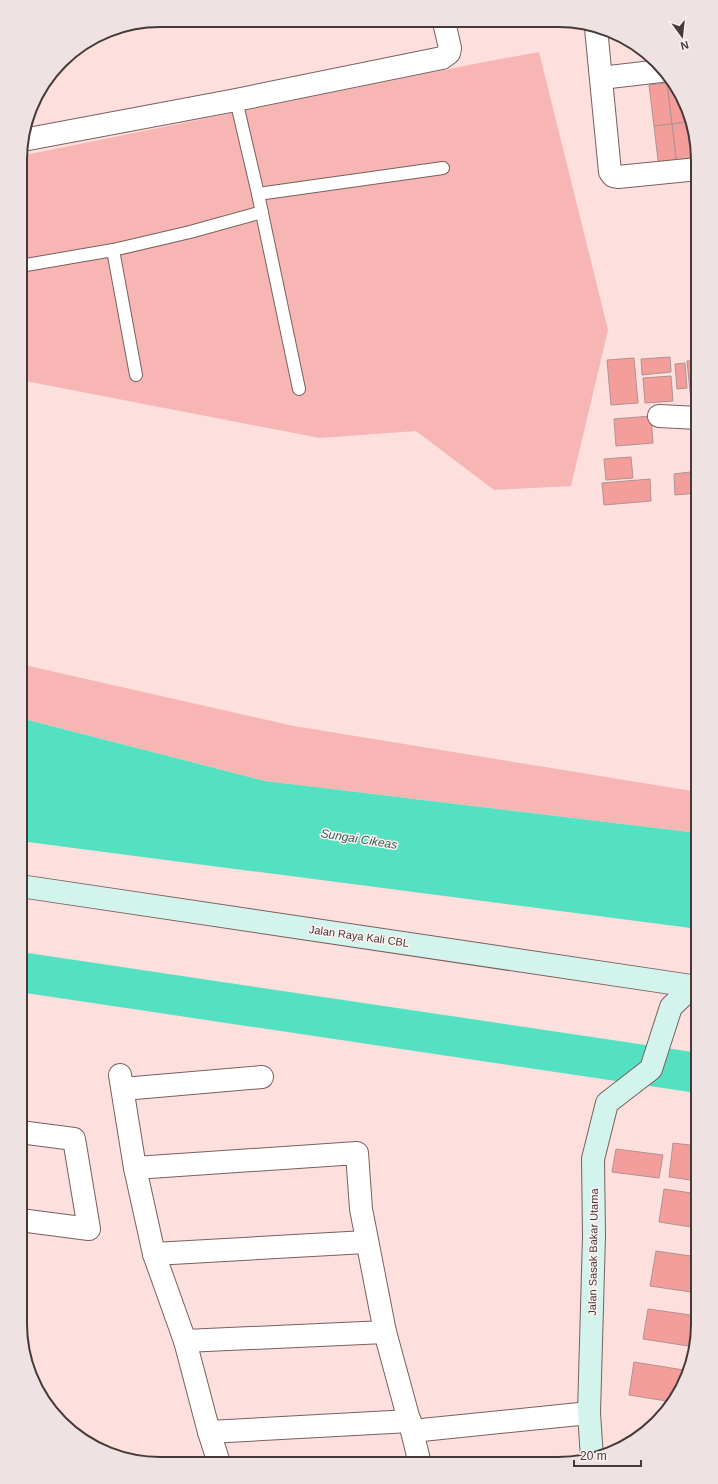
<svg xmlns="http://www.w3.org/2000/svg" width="718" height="1484" font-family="Arial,sans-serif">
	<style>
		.green { fill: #f7b6b3 }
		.water { fill: #53e1c2 }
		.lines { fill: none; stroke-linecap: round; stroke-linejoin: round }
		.river { stroke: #53e1c2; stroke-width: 40 }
		.building { fill: #f49e9b; stroke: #af9392 }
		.service-casing { stroke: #79605e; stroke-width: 14 }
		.minor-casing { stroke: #79605e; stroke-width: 24 }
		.secondary-casing { stroke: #79605e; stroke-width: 24 }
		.service { stroke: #fff; stroke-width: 12 }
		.minor { stroke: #fff; stroke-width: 22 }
		.secondary { stroke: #d3f4ec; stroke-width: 22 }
		.labels { text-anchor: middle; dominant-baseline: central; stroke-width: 3; stroke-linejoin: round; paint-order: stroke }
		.street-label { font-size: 11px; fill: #463a39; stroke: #fef1f1 }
		.water-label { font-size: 12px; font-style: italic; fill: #2a6355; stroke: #fef1f1 }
		.rim { fill: none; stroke: #463a39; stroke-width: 2 }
	</style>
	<rect width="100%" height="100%" fill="#fddfde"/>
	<g class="green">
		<path d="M539,52l69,278 -37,156 -77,4 -78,-59 -96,7 -300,-58v-224l454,-92z"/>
		<path d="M20,664l274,62 404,66v41l-433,-52 -245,-63z"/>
	</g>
	<path class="water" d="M20,718l245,63 433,52v96l-678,-88z"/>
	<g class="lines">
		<path class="river" d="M20,972l678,101"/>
	</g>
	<g class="building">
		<path d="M667,83l5,41 -18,2 -5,-41z"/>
		<path d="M667,83h2l17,24 1,15 -15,2z"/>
		<path d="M686,107l5,8 1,6 -5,1z"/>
		<path d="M692,121l6,39 -6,5 -5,-43z"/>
		<path d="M687,122l5,43 -15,2 -5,-43z"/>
		<path d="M672,124l5,43 -18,2 -5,-43z"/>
		<path d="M670,357l1,15 -29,3 -1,-16z"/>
		<path d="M634,358l4,45 -27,2 -4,-45z"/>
		<path d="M698,360v40l-7,1 -4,-40z"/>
		<path d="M685,363l2,25 -10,1 -2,-25z"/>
		<path d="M671,376l2,25 -28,2 -2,-25z"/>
		<path d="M651,416l2,27 -37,3 -2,-27z"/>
		<path d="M631,457l2,21 -27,2 -2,-21z"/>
		<path d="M698,471v22l-23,2 -1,-21z"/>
		<path d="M650,479l1,22 -47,4 -2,-22z"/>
		<path d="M673,1143l25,3v35l-29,-4z"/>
		<path d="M616,1149l47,6 -4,23 -47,-6z"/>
		<path d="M664,1189l34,5v34l-39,-6z"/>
		<path d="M656,1251l42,6v36l-48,-7z"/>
		<path d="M648,1309l50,7v17l-3,14 -52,-8z"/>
		<path d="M634,1362l56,9 -17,31 -44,-7z"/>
	</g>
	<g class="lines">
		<g class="service-casing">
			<g id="service">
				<path d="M236,100l22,94 41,195"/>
				<path d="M258,194l185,-26"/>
				<path d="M113,250l23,125"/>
				<path d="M20,266l93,-16 77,-18 72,-20"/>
			</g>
		</g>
		<g class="minor-casing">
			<g id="minor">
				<path d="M596,28l14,144 3,4 5,1 80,-8"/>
				<path d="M601,78l60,-7"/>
				<path d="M23,140l213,-40 206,-42 7,-5 1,-5 -6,-26"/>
				<path d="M659,416l39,2"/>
				<path d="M120,1075l15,93 19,86 31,87 24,91 10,31"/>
				<path d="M123,1089l139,-12"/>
				<path d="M135,1168l222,-15 4,56 24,123 -200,9"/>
				<path d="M20,1220l69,9 -15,-90 -54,-7"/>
				<path d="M154,1254l212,-12"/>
				<path d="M385,1332l27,99 177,-18"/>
				<path d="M412,1431l8,33"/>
				<path d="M209,1432l201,-11"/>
			</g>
		</g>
		<g class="secondary-casing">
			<g id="secondary">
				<path d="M20,886l678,101"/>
				<path d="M592,1458l-3,-45 5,-177 -1,-77 14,-56 44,-34 20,-62 22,-21"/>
			</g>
		</g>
		<use href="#service" class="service"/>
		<use href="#minor" class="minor"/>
		<use href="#secondary" class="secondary"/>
	</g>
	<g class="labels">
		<g class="street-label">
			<text transform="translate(359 936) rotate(8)">Jalan Raya Kali CBL</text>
			<text transform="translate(593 1252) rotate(-89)">Jalan Sasak Bakar Utama</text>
		</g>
		<g class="water-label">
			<text transform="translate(359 839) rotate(9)">Sungai Cikeas</text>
		</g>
	</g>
	<path d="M0 0H718V1484H0ZM160 27H558A133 133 0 0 1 691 160V1324A133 133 0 0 1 558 1457H160A133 133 0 0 1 27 1324V160A133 133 0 0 1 160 27Z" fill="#efe2e2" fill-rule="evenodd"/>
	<path class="rim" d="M160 27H558A133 133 0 0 1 691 160V1324A133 133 0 0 1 558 1457H160A133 133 0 0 1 27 1324V160A133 133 0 0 1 160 27Z"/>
	<g transform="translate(682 36) rotate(165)" stroke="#fef1f1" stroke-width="3" paint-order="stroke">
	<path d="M0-3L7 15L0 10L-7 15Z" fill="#463a39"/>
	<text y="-6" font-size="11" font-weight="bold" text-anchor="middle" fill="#463a39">N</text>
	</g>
	<path d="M574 1460v6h67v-6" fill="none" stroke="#463a39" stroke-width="2"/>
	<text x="580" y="1460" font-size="12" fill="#463a39" stroke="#fef1f1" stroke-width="3" paint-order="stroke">20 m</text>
</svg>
